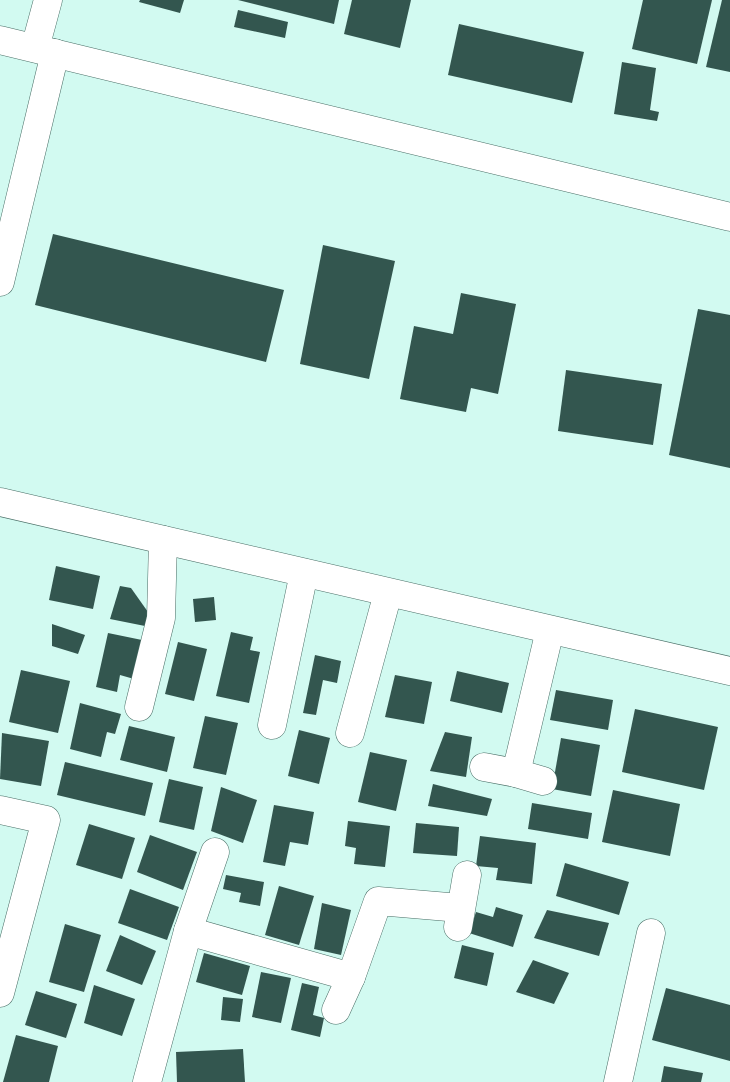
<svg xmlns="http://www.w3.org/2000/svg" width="730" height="1082" font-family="'Source Serif 4',serif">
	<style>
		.building { fill: #33564f }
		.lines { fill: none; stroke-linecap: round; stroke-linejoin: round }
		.street-casing { stroke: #496e66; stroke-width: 29 }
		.secondary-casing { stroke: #496e66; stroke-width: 29 }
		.street { stroke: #fff; stroke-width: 28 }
		.secondary { stroke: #fff; stroke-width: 28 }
	</style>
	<rect width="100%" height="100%" fill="#d2faf1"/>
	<g class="building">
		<path d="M140,0h44l-4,13 -41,-11z"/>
		<path d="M238,0h101l-5,24z"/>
		<path d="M352,0h59l-11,48 -56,-14z"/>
		<path d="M643,0h69l-15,64 -65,-15z"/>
		<path d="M722,0h8v72l-24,-5z"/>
		<path d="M238,10l50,12 -3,16 -51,-11z"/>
		<path d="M459,24l125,28 -12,51 -124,-28z"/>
		<path d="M622,62l34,6 -6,42 9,2 -2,9 -43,-7z"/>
		<path d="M53,234l231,56 -18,72 -231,-57z"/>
		<path d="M323,245l72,16 -26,118 -69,-15z"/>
		<path d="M461,293l55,11 -18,90 -27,-6 -5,24 -66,-13 14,-73 39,8z"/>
		<path d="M698,309l32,6v153l-61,-13z"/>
		<path d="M566,370l96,14 -9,61 -95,-14z"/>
		<path d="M56,566l44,10 -7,33 -44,-9z"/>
		<path d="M120,586l11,2 17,24 -3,14 -35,-7z"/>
		<path d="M214,597l2,23 -21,2 -2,-23z"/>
		<path d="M52,624l33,11 -7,19 -26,-8z"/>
		<path d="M231,632l22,5 -3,13 10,2 -11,51 -33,-7z"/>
		<path d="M108,633l34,7 -8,39 -14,-4 -3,17 -21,-5z"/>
		<path d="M178,642l29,7 -13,52 -29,-7z"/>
		<path d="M315,655l26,6 -4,22 -14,-3 -7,35 -13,-2z"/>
		<path d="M21,670l49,11 -12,52 -49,-11z"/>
		<path d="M457,671l52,12 -7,30 -52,-12z"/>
		<path d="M395,675l37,7 -8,42 -39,-7z"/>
		<path d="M556,690l57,10 -5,30 -58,-10z"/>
		<path d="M80,703l41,11 -6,20 -8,-2 -6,25 -31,-8z"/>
		<path d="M635,709l83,18 -14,63 -82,-18z"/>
		<path d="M205,716l33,7 -12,52 -33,-7z"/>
		<path d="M129,726l46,11 -8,35 -47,-12z"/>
		<path d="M299,730l31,8 -11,46 -31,-8z"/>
		<path d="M445,732l27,5 -6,40 -36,-6z"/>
		<path d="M2,733l47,8 -8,45 -41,-7z"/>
		<path d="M561,738l39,7 -9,51 -39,-7z"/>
		<path d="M370,752l37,8 -11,51 -38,-9z"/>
		<path d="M65,762l88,21 -8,33 -88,-21z"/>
		<path d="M169,779l34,8 -9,43 -35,-8z"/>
		<path d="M433,784l59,15 -5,17 -59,-10z"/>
		<path d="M221,787l36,13 -14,43 -32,-12z"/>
		<path d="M613,790l67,14 -10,52 -68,-14z"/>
		<path d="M532,803l60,10 -4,26 -60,-10z"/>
		<path d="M274,805l40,7 -6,33 -18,-3 -5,24 -22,-4z"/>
		<path d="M348,821l42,5 -5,41 -31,-3 2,-16 -11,-2z"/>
		<path d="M416,823l43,4 -2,29 -44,-3z"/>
		<path d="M89,824l46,14 -13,41 -46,-14z"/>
		<path d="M150,835l47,17 -14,38 -46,-18z"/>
		<path d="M480,836l56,7 -4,41 -36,-4 2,-12 -22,-2z"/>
		<path d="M565,863l64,19 -10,33 -63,-19z"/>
		<path d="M226,875l38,7 -4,24 -21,-4 2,-9 -18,-4z"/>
		<path d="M279,886l35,10 -15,49 -34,-10z"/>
		<path d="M130,889l49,18 -12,33 -49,-17z"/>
		<path d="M322,903l29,7 -10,45 -27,-6z"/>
		<path d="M496,907l27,8 -10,32 -44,-14 7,-21 17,5z"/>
		<path d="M547,910l62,13 -10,33 -65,-18z"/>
		<path d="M65,924l36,11 -17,57 -35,-10z"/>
		<path d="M120,935l36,16 -14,34 -36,-14z"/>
		<path d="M462,945l32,8 -7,33 -33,-8z"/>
		<path d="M204,953l46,13 -8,29 -46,-13z"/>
		<path d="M533,960l36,13 -15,31 -38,-12z"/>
		<path d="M261,972l30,6 -10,45 -29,-6z"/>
		<path d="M302,983l17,4 -6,28 11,3 -4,19 -29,-7z"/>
		<path d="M94,985l41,14 -13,37 -38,-13z"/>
		<path d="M666,988l64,17v56l-78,-21z"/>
		<path d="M36,991l41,13 -11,34 -41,-13z"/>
		<path d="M223,997l20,2 -3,23 -19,-2z"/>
		<path d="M16,1035l42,11 -9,36h-46z"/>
		<path d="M243,1049l2,33h-68l-1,-30z"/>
		<path d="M664,1066l39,7 -2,9h-40z"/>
	</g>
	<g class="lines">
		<g class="street-casing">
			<g id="street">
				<path d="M35,48l13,-48"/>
				<path d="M0,282l55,-229"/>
				<path d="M0,502l730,169"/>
				<path d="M139,707l22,-89 2,-78"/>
				<path d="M272,725l32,-152"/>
				<path d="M350,733l38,-140"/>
				<path d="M484,767l32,6 34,-143"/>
				<path d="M516,773l27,8"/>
				<path d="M0,810l46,10 -46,173"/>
				<path d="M458,927l9,-52"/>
				<path d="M188,931l27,-79"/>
				<path d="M336,1010l15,-33"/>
				<path d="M147,1082l41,-151 163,46 27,-76 82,7"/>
				<path d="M618,1082l33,-149"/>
			</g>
		</g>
		<g class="secondary-casing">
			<path id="secondary" d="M0,40l730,177"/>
		</g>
		<use href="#street" class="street"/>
		<use href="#secondary" class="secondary"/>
	</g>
</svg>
